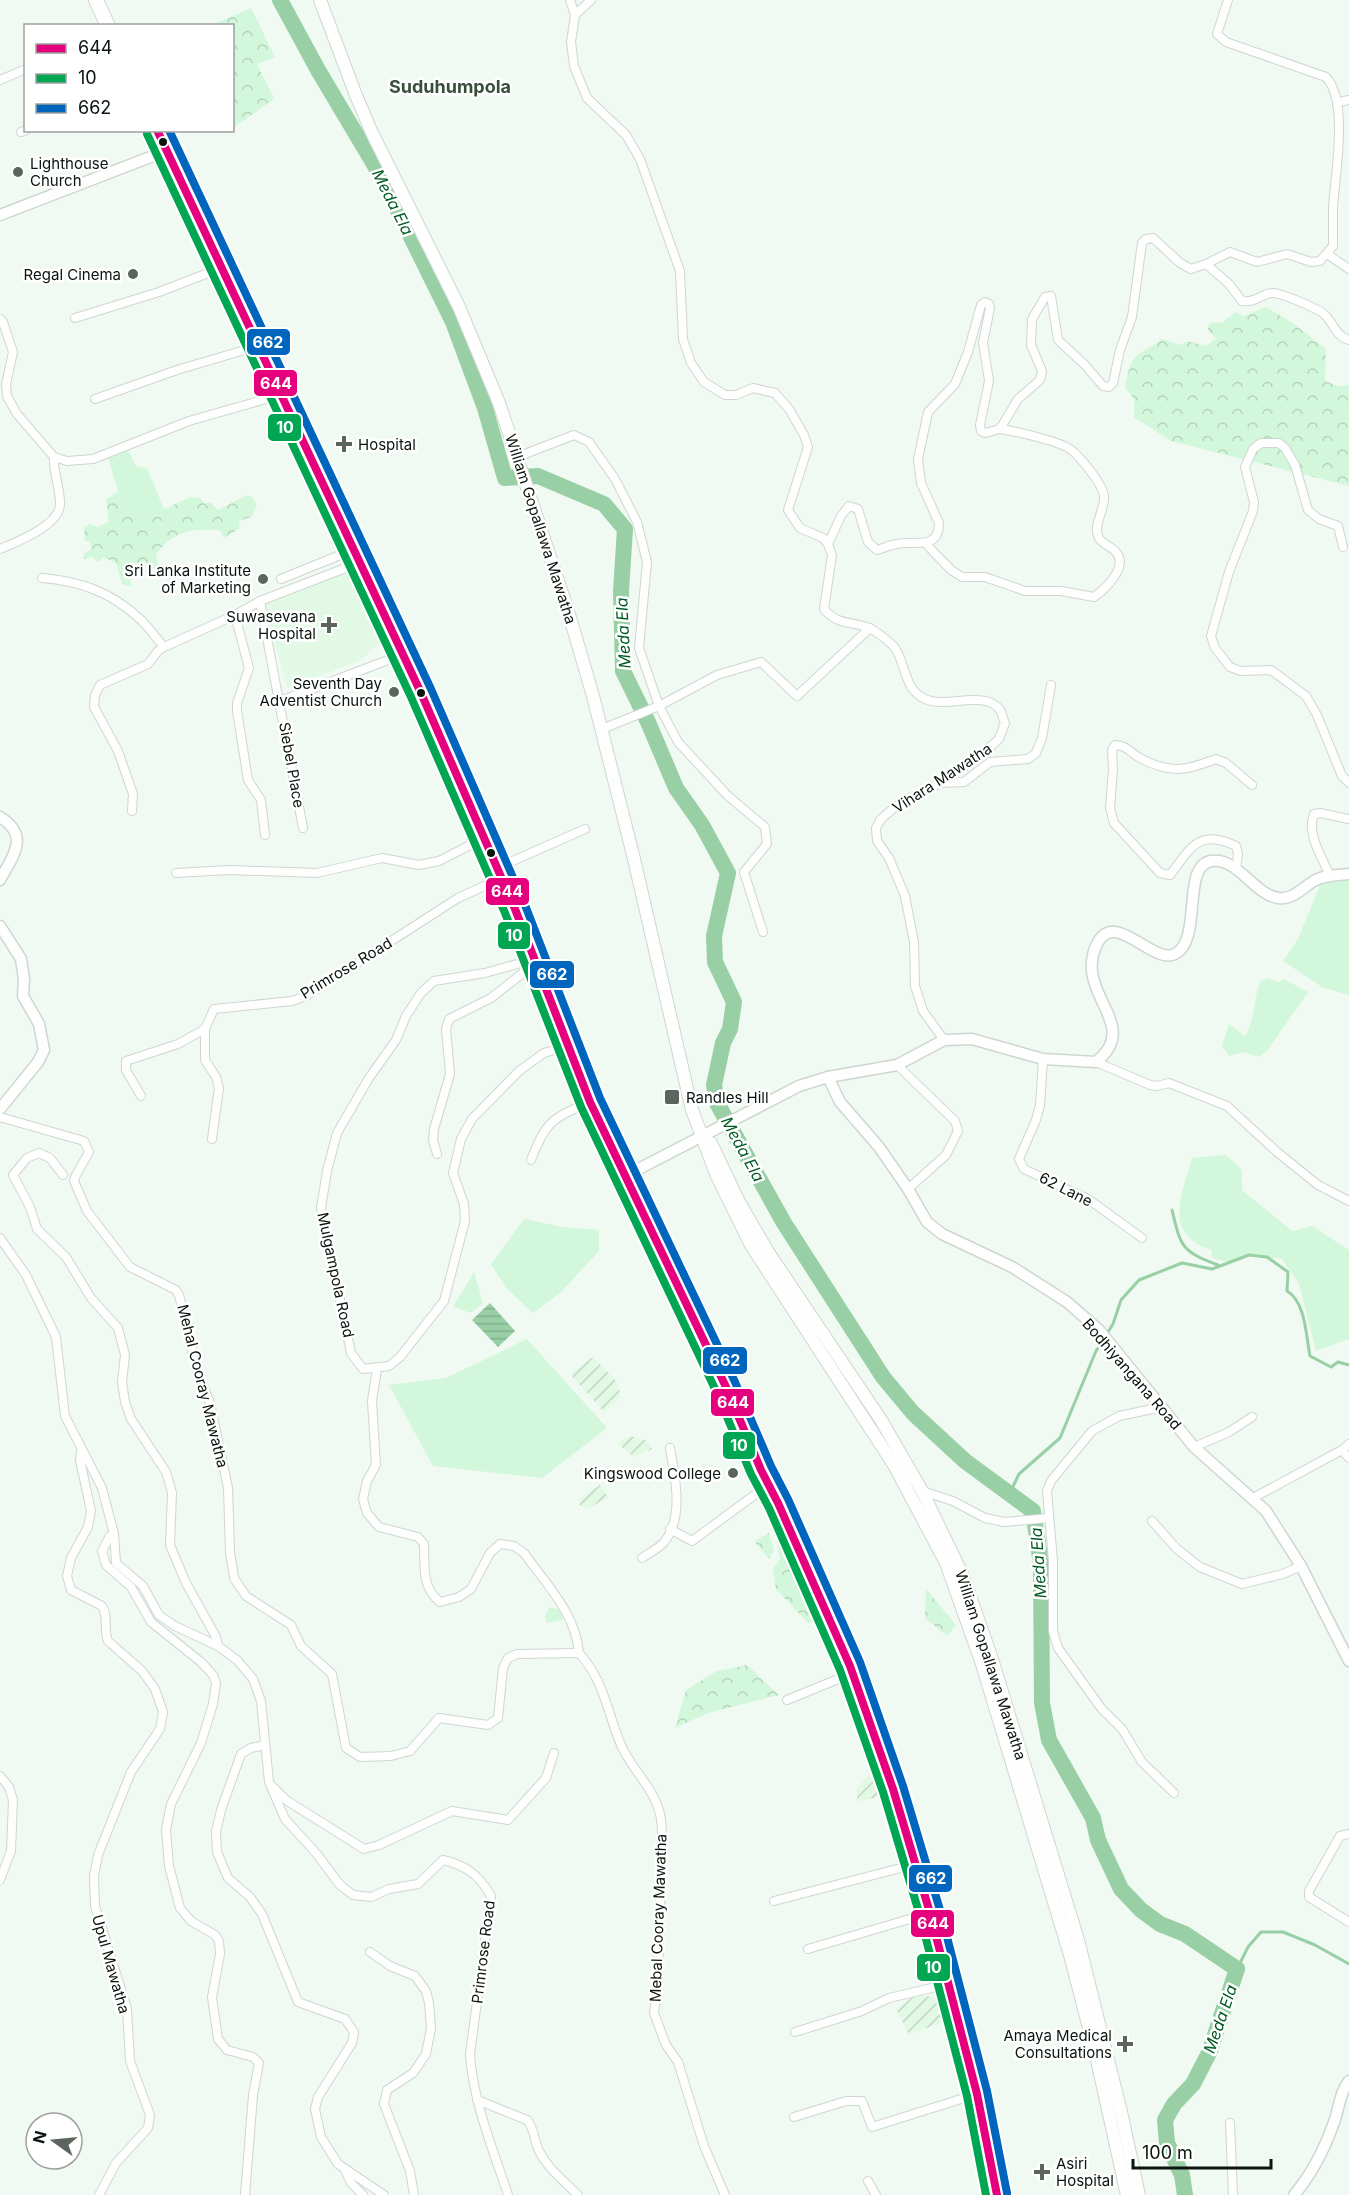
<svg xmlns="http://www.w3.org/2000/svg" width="1349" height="2195" font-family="Inter,sans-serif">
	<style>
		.built { fill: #e2f9e5 }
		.industrial { fill: url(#industrial-furrows) }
		.grass { fill: #d3f7da }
		.forest { fill: url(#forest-crowns) }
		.water { fill: url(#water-rules) }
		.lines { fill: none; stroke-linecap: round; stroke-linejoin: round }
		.stream { stroke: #98cfa4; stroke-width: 3 }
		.river { stroke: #98cfa4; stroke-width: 16 }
		.minor-casing { stroke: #ced7cf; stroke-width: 10 }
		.tertiary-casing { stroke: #ced7cf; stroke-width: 13 }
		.primary-casing { stroke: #ced7cf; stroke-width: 14 }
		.trunk-casing { stroke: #ced7cf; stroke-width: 16 }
		.minor { stroke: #fdfefd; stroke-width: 8 }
		.tertiary { stroke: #fdfefd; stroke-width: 10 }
		.primary { stroke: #fdfefd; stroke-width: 12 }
		.trunk { stroke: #fdfefd; stroke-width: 14 }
		.bus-1-casing { stroke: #fff; stroke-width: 12 }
		.bus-2-casing { stroke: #fff; stroke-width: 12 }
		.bus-3-casing { stroke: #fff; stroke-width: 12 }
		.bus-1 { stroke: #e5007d; stroke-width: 8 }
		.bus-2 { stroke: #00a651; stroke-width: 8 }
		.bus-3 { stroke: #0065bd; stroke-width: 8 }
		.bus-dot { fill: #0b150d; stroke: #fff; stroke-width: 2 }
		.poi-dot { fill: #5b655d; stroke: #fff; stroke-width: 2 }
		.labels { text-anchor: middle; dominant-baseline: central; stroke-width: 5; stroke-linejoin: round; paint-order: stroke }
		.poi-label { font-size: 15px; fill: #0b150d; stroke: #fff; text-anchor: end }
		.street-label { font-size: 15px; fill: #0b150d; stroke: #fff }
		.water-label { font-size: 16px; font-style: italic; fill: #005a23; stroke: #fff }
		.quarter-label { font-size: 18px; font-weight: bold; fill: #364e3a; stroke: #fff }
		.line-badge { stroke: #fff; stroke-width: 2 }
		.badge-label { font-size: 16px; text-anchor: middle; font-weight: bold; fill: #fff }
	</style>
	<defs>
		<pattern id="industrial-furrows" width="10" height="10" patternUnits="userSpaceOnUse" patternTransform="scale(1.5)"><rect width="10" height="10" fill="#e2f9e5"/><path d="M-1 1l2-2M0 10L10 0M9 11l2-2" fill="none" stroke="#c1d5c3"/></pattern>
		<pattern id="forest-crowns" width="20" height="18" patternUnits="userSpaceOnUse" patternTransform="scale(1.5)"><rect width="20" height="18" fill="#d3f7da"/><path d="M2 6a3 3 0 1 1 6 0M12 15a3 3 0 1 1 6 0" fill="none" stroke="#b4d3ba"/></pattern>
		<pattern id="water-rules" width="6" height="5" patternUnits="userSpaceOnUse" patternTransform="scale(1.5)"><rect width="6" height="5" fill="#98cfa4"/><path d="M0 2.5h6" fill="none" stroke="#82b18c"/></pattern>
	</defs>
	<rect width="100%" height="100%" fill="#f0faf2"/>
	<path class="built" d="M354,570l40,69 -22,9 -10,12 -75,28 -23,-86z"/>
	<g class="industrial">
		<path d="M593,1357l24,25 4,15 -17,15 -34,-38z"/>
		<path d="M631,1436l17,5 4,8 -18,8 -17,-14z"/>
		<path d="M600,1485l8,12 -21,12 -8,-5v-5z"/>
		<path d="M873,1769l9,10 2,16 -26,7 -2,-12z"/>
		<path d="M917,1994l20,4 8,23 -36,14 -13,-26z"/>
	</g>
	<g class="grass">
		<path d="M127,448l9,18 11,2 17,41 7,-3 3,7 -8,11 -7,1v-11l-25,3 -11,-8 -15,-52z"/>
		<path d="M1349,878v117l-27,-8 -39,-26 15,-22 23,-56z"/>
		<path d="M1268,978l10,4 6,-3 24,13 -41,59 -8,6 -16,-5 -14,4 -7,-10 7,-22 16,12c10,-16 9,-36 15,-55z"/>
		<path d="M1226,1155l16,15v20l50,41 20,-5 37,24v89l-33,12 -17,-67 -17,-25 -32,-4 -22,7 -15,-4 -2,-8c-49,-16 -29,-56 -19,-92z"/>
		<path d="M524,1219l39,8 36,3v21l-38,41 -28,21 -27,-25 -15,-24z"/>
		<path d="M474,1272l9,31 -12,10 -18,-6z"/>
		<path d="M527,1339l80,89 -65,50 -109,-12 -44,-81 57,-7z"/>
		<path d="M550,1607l11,3 2,10 -16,3 -2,-7z"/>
	</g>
	<g class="forest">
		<path d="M251,8l24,49 -18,7 17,35 -41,29 -1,-102 -20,-1z"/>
		<path d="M1266,307l28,17 32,25 -1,32 13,5 11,-1v101l-178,-45 -37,-24v-18l-9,-12c2,-10 4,-24 12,-32 8,-6 17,-8 24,-16l20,6 6,-4 19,5 10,-8 -8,-7v-5l5,-4 9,1 14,-11 8,4z"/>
		<path d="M118,492l5,17 11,8 25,-3 3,6 -2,5 6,-1v-6l6,-1 2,-4 -3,-7 20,-9 9,1 4,5h7l7,7 29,-15 6,3 4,8 -6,11 -12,4 1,7 -16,10 -4,-8c-29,-1 -44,-1 -64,24l2,12 -9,4 -4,-9 -9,4 -3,-3 -6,5 5,20 -10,-3 -6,-21 -13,-6 -4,5 -8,-5 -6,2 -2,-2 3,-5 5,-2 -1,-8 -5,-1 -1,-14 6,-3 8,3 11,-5 -3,-23z"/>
		<path d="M769,1533l5,18 -5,8 -15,-18z"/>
		<path d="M784,1535l35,84 -11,4 -32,-34 -3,-20 7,-10 -4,-21z"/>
		<path d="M926,1589l30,36 -9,11 -22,-18z"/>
		<path d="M747,1665l32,30 -71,18 -33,15 11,-38 31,-19z"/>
	</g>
	<path class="water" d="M490,1303l25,28 -17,16 -26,-27z"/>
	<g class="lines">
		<g class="stream">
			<path d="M1172,1210c9,37 9,41 46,55"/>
			<path d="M1106,1335l7,-11 8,-24 18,-20 43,-17 30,6 37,-14 18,2 21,15 -1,19c19,11 19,46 23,65l21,11 7,-5 11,3"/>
			<path d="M1010,1493l9,-19 41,-36 36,-87 7,-10"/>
			<path d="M1237,1969l11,-22 13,-15h22l32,13 34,19"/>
		</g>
		<path class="river" d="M280,0l38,70 63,106 72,146 32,86 20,70 33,-2 66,28 21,25 -4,62 2,80 25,51 28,66 26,37 26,48 -14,63 1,26 19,40 -4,27 -7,14 -9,42 3,18 67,120 99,154 30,36 52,48 68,50 8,53 1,139 7,37 44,78 5,22 23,49 20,21 19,14 25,10 52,35 -28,84 -16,31 -19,20 -9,16 2,23 15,32 3,20"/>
		<g class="minor-casing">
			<g id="minor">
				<path d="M570,0l5,15 -4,27 3,24 13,32 39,37 14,24 40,112 3,68 8,24 13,19 21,13h11l17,-7 22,5 14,16 15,26 4,12 -20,63 12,18 23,10 5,6 4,11 -8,54c16,18 26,11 45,19 7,3 21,14 26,20 11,16 9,42 30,51 22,10 60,-10 75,11 2,3 3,9 5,13l-6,16 -19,17 -40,27 -45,24 -14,12 -5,9 1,13 12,17 16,38 9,46 1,44 8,25 21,29"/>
				<path d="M1228,0l-11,34 9,8 100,35c23,25 9,97 7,131 0,13 0,25 0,38l-13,15 -9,1 -24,-8 -30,8 -27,-10 -24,12 23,20 13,17c14,2 19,-7 30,-8 8,-1 46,16 52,21 10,9 11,22 25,26"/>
				<path d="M575,15l16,-15"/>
				<path d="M0,80l26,-11"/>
				<path d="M1339,102l10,-2"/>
				<path d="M21,132l5,-2"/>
				<path d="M1327,254l22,15"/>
				<path d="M75,318l84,-26 62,-24"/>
				<path d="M0,319l3,3 10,30 -7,32 1,12 10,18 37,43 13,4 26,-2 96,-38 91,-26"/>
				<path d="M95,399l82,-29 81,-24"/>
				<path d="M517,457l57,-22 15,7 26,37 22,43 10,40 -8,86 20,58 19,36 50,54 37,31 2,17 -23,28 19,60"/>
				<path d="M925,543l26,27 11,7h23l40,14h36l33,6c11,-8 35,-30 22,-45 -4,-5 -14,-8 -17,-14 -7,-11 6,-29 5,-41 0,-11 -24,-41 -34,-48 -12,-8 -55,-18 -70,-20"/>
				<path d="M828,544l13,-28 8,-10 9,3 10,33 9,8c7,-2 13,-5 20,-6 17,-4 42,7 42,-21l-18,-40 -3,-24 10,-47 27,-28 13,-32 13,-47 4,-3 4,2 1,4 -7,35 6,38 -9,44 1,6 4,2 15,-4 18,-30 22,-19 2,-9 -11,-26 1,-26 13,-22 6,-1 7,44 27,25 18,21 6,1 4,-4 7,-33 12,-33 10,-74 4,-4 7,-1 27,25 11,6 15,-5"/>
				<path d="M1343,547l-5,-21 -19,-7 -11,-9 -13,-45 -10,-17 -6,-5h-18l-8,6 -8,18 9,35 -1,9 -24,61 -18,64 4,12 15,19 11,4 30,-1 35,26 11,19 25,61 7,7"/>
				<path d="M0,549c17,-7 61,-24 60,-46 0,-16 -7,-30 -6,-46"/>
				<path d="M42,578c38,3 69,14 98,41 9,8 16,19 24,28"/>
				<path d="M281,579l74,-30"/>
				<path d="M260,601l43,227"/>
				<path d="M235,615l14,53 -12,35v8l11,69 13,20 4,35"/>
				<path d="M280,701l124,-47"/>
				<path d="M602,729l57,-23 58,-31 44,-13 36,34 73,-68"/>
				<path d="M941,783l23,-1 26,-20 38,-3 8,-6 6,-15 9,-53"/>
				<path d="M132,811l1,-17 -15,-43 -24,-44 1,-12 5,-10 48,-21 10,-13 6,-4 71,-32 25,-14 101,-39"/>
				<path d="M497,868l88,-39"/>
				<path d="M1236,870l2,-16 -2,-8c-38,-18 -45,2 -66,29l-10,-2 -46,-50 -4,-15 3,-39 -1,-19 3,-5c11,0 16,8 25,13 30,16 45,13 76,1l10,4 26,22"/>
				<path d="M176,873l53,-3 88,3 65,-15 37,7 20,-4 45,-23"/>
				<path d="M1330,876c-8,-19 -24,-42 -16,-62l6,-1 29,6"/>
				<path d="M535,959l-50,14 -51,8 -13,12 -15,23 -10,24 -27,38 -32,55 -10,38 -6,37 30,145 12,16 26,-3 11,-9 44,-56 21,-80 -1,-17 -11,-31 8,-34 11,-20 47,-48 25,-18 24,-7"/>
				<path d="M205,1029v31l11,17 3,11 -7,51"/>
				<path d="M1043,1059l-3,46 -4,15 -17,39 5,10 64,30 54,39"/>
				<path d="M1096,1062l54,23 7,1 12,-3 58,23 50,46 41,33 31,16"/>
				<path d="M897,1065l58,56 3,10 -12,24 -38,34"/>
				<path d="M141,1096l-15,-26v-9l52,-17 27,-15 9,-20 78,-8 14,-5 152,-98 44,-20"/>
				<path d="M0,1117l84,24 5,11 -14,25 -1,4 13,30 43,56 46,23 3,5 18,76 13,32 18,85 2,64 4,26 12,18 45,29 10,21 31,28 14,74 14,9 31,-1 19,-5 29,-33 49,7 10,-7 5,-50 5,-10 9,-4 62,-1c26,29 28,59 42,92 11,25 33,43 39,69 2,8 2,16 2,24l-4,143 -4,32 12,32 12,17 26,84 21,49"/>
				<path d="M437,1154l-4,-14 1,-11 16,-55 -4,-45 3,-10 42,-21 33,-26 2,-9"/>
				<path d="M531,1160c16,-40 20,-41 59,-58"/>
				<path d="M63,1175l-13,-17 -11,-5 -12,5 -14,17 17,32 7,22 29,28 25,41 27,30 7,27 -3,27 3,20 6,17 35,53 6,21 -2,52 16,38 30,54 2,9"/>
				<path d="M0,1238l26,37 30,62 9,79 37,72 12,46 2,29 27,23 16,29 16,11 43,20 19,14 16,19 8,22 8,81 16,37 31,34 24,32 13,10 18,2 18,-8 29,-5 25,-24c23,5 37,16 48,36l-21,158c3,48 23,95 38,141"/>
				<path d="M377,1369l-5,32 4,64 -9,16 -4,18 4,14 12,14 39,10 6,7c1,22 -3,43 16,58l19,-5 12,-8 19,-36 10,-9 14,2 10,7c22,31 52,61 55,100"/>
				<path d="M1162,1407l-43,9 -27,15 -41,50 -4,10 6,70v70l5,17 43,60 21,21 20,33 32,31"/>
				<path d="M1194,1447l35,-15 23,-15"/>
				<path d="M1342,1450l7,8"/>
				<path d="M81,1451l-1,9 11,51 -3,16 -17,31 -4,18 4,14 31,16c7,10 1,24 6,35l34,30 13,18 8,23 -3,17 -29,43 -33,83 -4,21 1,30 32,103 3,52 20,54 -2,13 -32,35 -17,32"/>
				<path d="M922,1491l31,10 32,17 19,4 45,-4"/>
				<path d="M1253,1498l89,-48 7,-6"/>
				<path d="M1152,1521l25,28 23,18 42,17 41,-10 18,-8"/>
				<path d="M670,1529l22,12 76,-56"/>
				<path d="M114,1534l-4,2 -8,15 4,14 25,22 20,35 50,40 12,13 3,8 -3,21 -12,39 -30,61 -5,25 3,37 11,42 11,13 24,14 4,6 1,13 -8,43 6,42 9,11 26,7 6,6 -6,32 -8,100"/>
				<path d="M642,1558c7,-5 18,-10 23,-17 19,-25 10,-64 5,-93"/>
				<path d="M787,1700l66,-27"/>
				<path d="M265,1745l-14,3 -10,6 -20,56 -5,22 1,20 11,26 22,19 12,17 36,88 47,17 9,13 -2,11 -34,54 -3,12 6,28 17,27 46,31"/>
				<path d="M0,1776l9,11 4,13 -2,51 -11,29"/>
				<path d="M272,1786l14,14 78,49 15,-4 73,-34 56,9 38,-42 8,-25"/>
				<path d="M1349,1834l-9,2 -31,55v6l40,25"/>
				<path d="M774,1901l142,-37"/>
				<path d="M808,1949l122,-36"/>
				<path d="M370,1952l20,14 25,10 11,15 3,12 2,25 -5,26 -13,19 -26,17 -3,14 26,67 4,24"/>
				<path d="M795,2032l67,-21 27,-13 60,-14"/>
				<path d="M477,2100l50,20c8,9 7,21 12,31 9,18 25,30 39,44"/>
				<path d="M794,2117l52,-16h16l10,26 105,-33"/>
				<path d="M1230,2123l3,72"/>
				<path d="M345,2170l6,13 12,12"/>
				<path d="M868,2181l8,14"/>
			</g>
		</g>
		<g class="tertiary-casing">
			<g id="tertiary">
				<path d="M0,215l166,-64"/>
				<path d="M0,817c31,19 12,40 0,63"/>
				<path d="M0,926l21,33 3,20 -1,17 16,28 5,26 -6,12 -38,47"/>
				<path d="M828,1077l12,25 39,45 29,42 19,33 15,12 70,33 55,35 32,28 95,117 72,64 35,55 48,95"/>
				<path d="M625,1176l174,-90 29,-9 69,-12 47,-25 28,-1 71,20 53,3c38,-30 0,-56 -4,-90 -1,-10 1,-21 6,-30 18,-32 55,23 77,12 28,-14 6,-88 36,-93 27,-4 42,33 67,37 15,2 24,-10 36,-17 9,-6 24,-6 35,-7"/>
				<path d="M1294,2195c17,-20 30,-45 39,-70 6,-14 6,-32 16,-44"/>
			</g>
		</g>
		<g class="primary-casing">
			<g id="primary">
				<path d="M320,0l35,93 17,40 87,174 40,96 70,211 24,82 41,163 58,251 25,66 34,69 143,220 52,98 36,101 88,291 25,96 32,144"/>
				<path d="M711,1143l28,59 29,50 113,168 41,71 41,85 28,80 87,284 43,172 18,83"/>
			</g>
		</g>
		<g class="trunk-casing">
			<g id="trunk">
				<path d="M96,0l12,26"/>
				<path d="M157,130l264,563 94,216 75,193 136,285 35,83 17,33 72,163 43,123 37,124 47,181 20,101"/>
			</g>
		</g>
		<use href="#minor" class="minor"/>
		<use href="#tertiary" class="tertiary"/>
		<use href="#primary" class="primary"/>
		<use href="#trunk" class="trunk"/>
		<g class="bus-1-casing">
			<path id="bus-1" d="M157,130l264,563 94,216 75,193 136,285 35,83 17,33 72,163 43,123 37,124 47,181 20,101"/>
		</g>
		<g class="bus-2-casing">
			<path id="bus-2" d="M147,134l264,563 94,216 76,194 135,284 35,83 18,34 71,162 43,122 37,124 47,180 19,99"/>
		</g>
		<g class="bus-3-casing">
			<path id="bus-3" d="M169,130l262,559 94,216 75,193 135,284 36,84 17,33 72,163 43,124 37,124 47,181 20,102"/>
		</g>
		<use href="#bus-1" class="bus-1"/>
		<use href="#bus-2" class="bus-2"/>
		<use href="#bus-3" class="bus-3"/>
	</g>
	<g class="bus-dot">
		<circle cx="163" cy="142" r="5"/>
		<circle cx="421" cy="693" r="5"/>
		<circle cx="491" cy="853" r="5"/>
	</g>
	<g class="poi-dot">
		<circle cx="18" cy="172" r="6"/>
		<circle cx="133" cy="274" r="6"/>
		<path d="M341 435h6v6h6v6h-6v6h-6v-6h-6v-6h6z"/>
		<circle cx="263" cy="579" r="6"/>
		<path d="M326 616h6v6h6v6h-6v6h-6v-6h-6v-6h6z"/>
		<circle cx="394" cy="692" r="6"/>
		<rect x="664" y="1089" width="16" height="16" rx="3"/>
		<circle cx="733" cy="1473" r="6"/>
		<path d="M1122 2035h6v6h6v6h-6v6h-6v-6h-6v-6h6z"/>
		<path d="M1039 2163h6v6h6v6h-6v6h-6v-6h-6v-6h6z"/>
	</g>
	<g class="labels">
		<g class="poi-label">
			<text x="30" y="163" text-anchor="start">Lighthouse<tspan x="30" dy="17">Church</tspan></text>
			<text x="121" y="274">Regal Cinema</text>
			<text x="358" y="444" text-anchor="start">Hospital</text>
			<text x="251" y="570">Sri Lanka Institute<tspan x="251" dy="17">of Marketing</tspan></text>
			<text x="316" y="616">Suwasevana<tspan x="316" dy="17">Hospital</tspan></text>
			<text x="382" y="683">Seventh Day<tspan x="382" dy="17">Adventist Church</tspan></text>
			<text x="686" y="1097" text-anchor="start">Randles Hill</text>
			<text x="721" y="1473">Kingswood College</text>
			<text x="1112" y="2035">Amaya Medical<tspan x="1112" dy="17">Consultations</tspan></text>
			<text x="1056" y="2163" text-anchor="start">Asiri<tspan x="1056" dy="17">Hospital</tspan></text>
		</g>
		<g class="street-label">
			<text transform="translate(541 529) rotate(72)">William Gopallawa Mawatha</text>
			<text transform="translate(292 765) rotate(80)">Siebel Place</text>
			<text transform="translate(942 778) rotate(-33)">Vihara Mawatha</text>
			<text transform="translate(346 968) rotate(-31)">Primrose Road</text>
			<text transform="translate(1066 1189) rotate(27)">62 Lane</text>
			<text transform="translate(336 1275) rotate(78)">Mulgampola Road</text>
			<text transform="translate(1132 1374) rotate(49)">Bodhiyangana Road</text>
			<text transform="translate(203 1386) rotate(76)">Mehal Cooray Mawatha</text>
			<text transform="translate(991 1665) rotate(72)">William Gopallawa Mawatha</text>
			<text transform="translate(658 1918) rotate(-88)">Mebal Cooray Mawatha</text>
			<text transform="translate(483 1952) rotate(-83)">Primrose Road</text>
			<text transform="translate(111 1964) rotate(74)">Upul Mawatha</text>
		</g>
		<g class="water-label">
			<text transform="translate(393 202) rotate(63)">Meda Ela</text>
			<text transform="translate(623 633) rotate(-93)">Meda Ela</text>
			<text transform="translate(743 1149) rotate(61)">Meda Ela</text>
			<text transform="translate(1038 1563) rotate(-94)">Meda Ela</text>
			<text transform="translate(1220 2019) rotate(-71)">Meda Ela</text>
		</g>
		<g class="quarter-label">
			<text x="450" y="86">Suduhumpola</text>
		</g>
	</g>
	<g class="line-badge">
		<rect x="246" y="328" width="45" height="28" rx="6" fill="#0065bd"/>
		<rect x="253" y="369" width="45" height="28" rx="6" fill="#e5007d"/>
		<rect x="267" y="413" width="35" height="29" rx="6" fill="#00a651"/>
		<rect x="485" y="877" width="45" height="29" rx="6" fill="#e5007d"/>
		<rect x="497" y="921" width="34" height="29" rx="6" fill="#00a651"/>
		<rect x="529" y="960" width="46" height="29" rx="6" fill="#0065bd"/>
		<rect x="702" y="1346" width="46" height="29" rx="6" fill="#0065bd"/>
		<rect x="710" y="1388" width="45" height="29" rx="6" fill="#e5007d"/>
		<rect x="722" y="1431" width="34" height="29" rx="6" fill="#00a651"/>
		<rect x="908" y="1864" width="45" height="29" rx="6" fill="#0065bd"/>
		<rect x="910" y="1909" width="45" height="29" rx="6" fill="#e5007d"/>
		<rect x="916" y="1953" width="35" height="29" rx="6" fill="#00a651"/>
	</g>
	<g class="badge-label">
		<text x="268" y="348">662</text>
		<text x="276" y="389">644</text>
		<text x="285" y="433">10</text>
		<text x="507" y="897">644</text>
		<text x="514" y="941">10</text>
		<text x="552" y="980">662</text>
		<text x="725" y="1366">662</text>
		<text x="733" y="1408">644</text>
		<text x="739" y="1451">10</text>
		<text x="931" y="1884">662</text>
		<text x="933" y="1929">644</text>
		<text x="933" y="1973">10</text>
	</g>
	<rect x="24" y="24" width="210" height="108" fill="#ffffff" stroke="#9da19e" stroke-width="1.5"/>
	<rect x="36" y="44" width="30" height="9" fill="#e5007d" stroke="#9da19e" stroke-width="1.5"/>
	<text x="78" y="54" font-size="18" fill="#0b150d">644</text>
	<rect x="36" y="74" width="30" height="9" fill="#00a651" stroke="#9da19e" stroke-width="1.5"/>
	<text x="78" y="84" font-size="18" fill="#0b150d">10</text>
	<rect x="36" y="104" width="30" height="9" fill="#0065bd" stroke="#9da19e" stroke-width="1.5"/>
	<text x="78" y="114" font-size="18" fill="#0b150d">662</text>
	<g transform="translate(54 2141) rotate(285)"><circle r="28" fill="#ffffff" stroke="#9da19e" stroke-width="1.5"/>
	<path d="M0-4.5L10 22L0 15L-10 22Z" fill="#5b655d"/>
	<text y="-9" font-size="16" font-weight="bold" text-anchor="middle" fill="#0b150d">N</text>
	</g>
	<path d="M1133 2159v9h138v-9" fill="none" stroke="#0b150d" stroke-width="3"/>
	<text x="1142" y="2159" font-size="18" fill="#0b150d" stroke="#ffffff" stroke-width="4.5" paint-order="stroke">100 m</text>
</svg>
